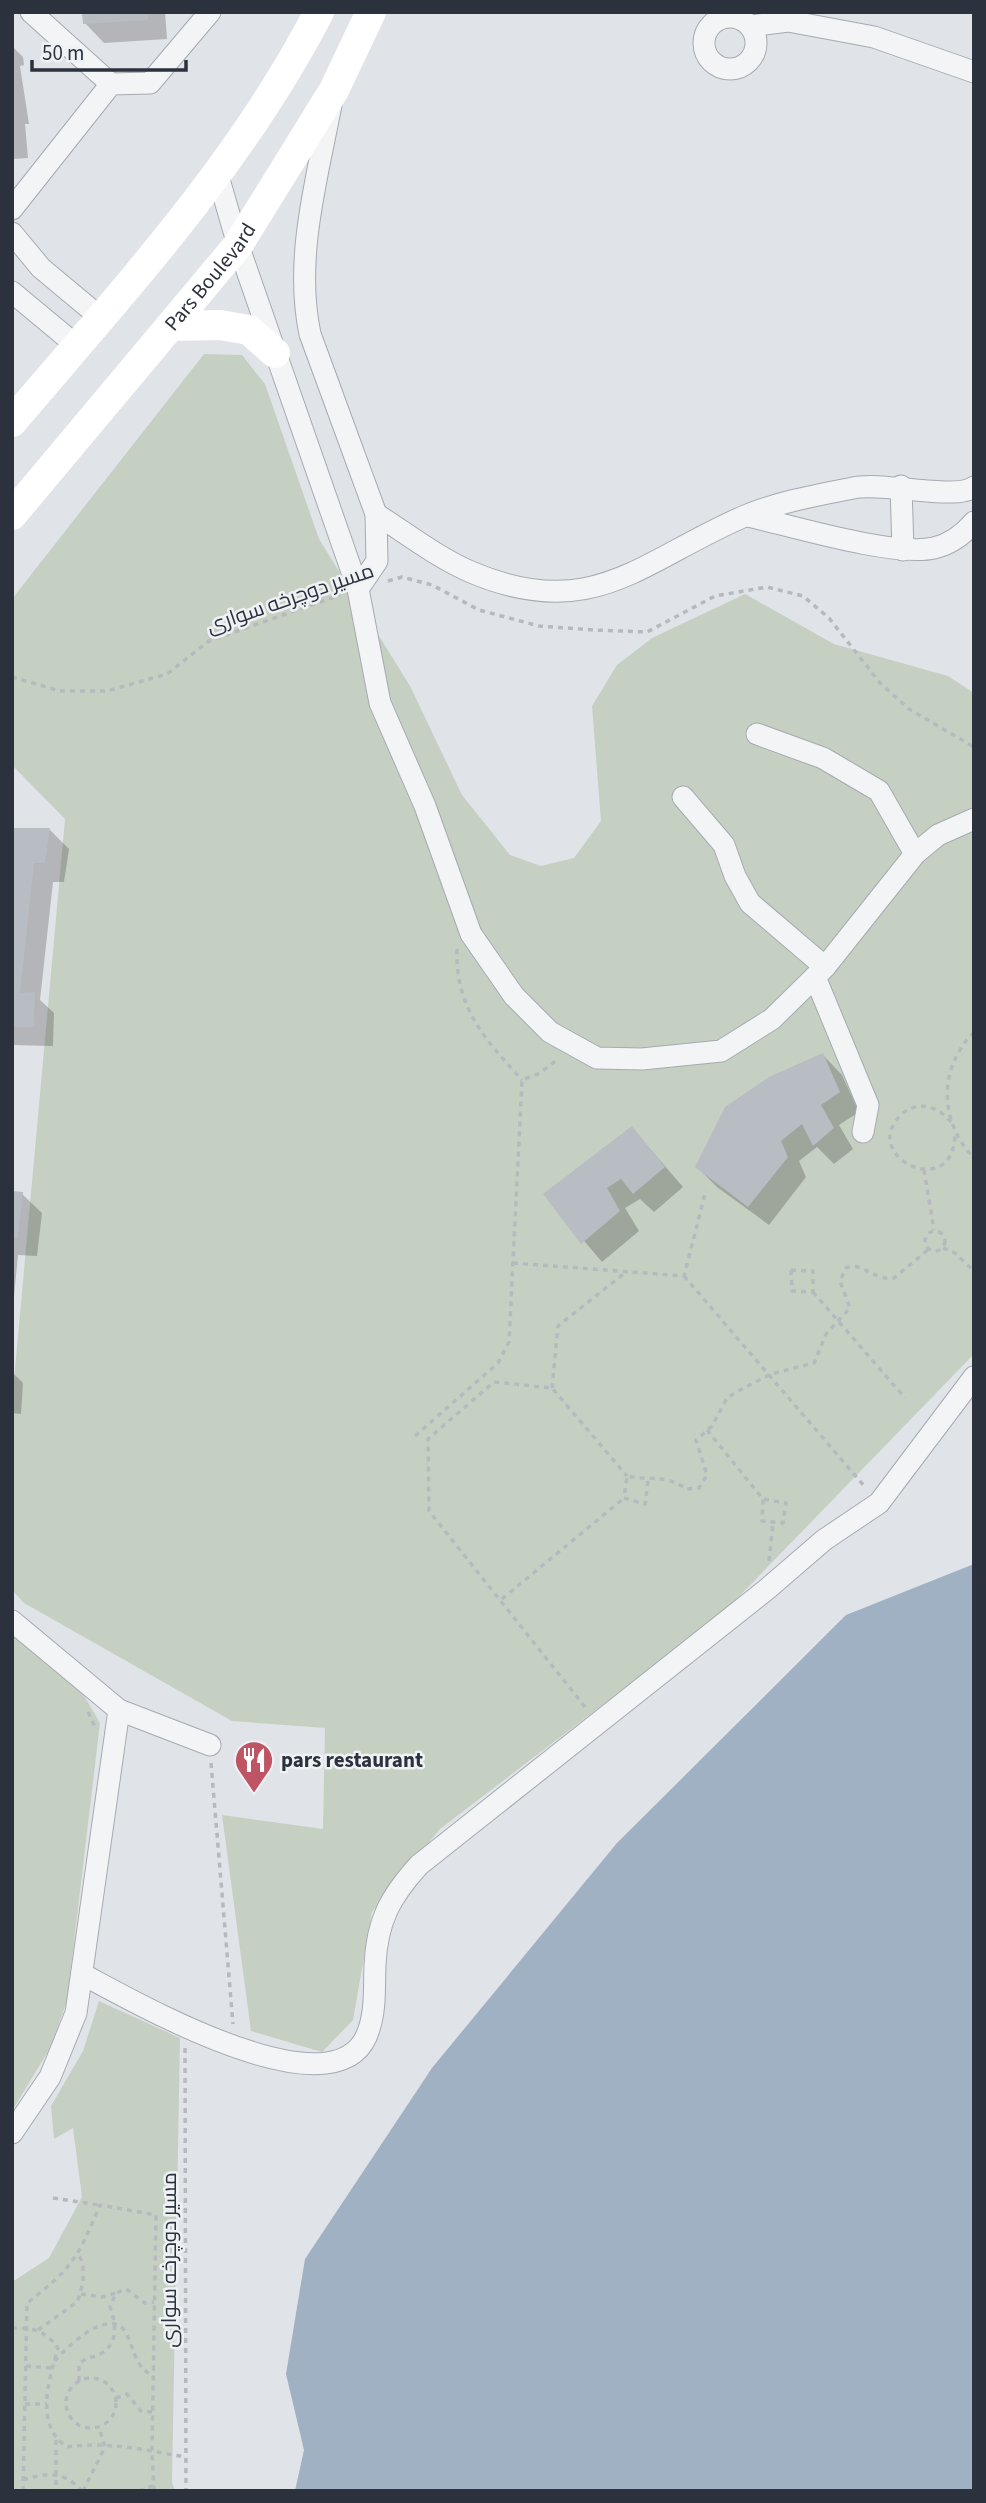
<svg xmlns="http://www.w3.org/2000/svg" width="986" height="2503" font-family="'Source Sans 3',Cairo,sans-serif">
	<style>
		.green { fill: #c6d0c2 }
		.water { fill: #9fb1c3 }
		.shadow { fill: #0003 }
		.building { fill: #b8bcc3 }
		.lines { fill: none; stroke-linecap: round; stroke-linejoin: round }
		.street-casing { stroke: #a6aab1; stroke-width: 23 }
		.path { stroke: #b6babe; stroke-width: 3.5; stroke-dasharray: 5 5; stroke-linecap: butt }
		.street { stroke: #f2f4f6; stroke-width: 21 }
		.secondary { stroke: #fff; stroke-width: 30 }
		.labels { text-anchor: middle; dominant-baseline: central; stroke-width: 5; stroke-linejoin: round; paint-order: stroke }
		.street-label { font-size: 21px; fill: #2b313d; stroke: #eff2f5 }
		.poi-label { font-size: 21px; font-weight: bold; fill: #2b313d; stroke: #eff2f5; text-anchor: start }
	</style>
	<rect width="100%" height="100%" fill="#e0e3e7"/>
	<g class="green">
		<path d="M204,354l38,1 23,29 54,155 91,147 52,109 48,60 31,11 33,-8 27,-37 -9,-115 25,-41 35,-27 93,-44 89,50 114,32 26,17v661l-250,258 -284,217 -68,83 -19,108 -31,32 -71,-21 -29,-216 101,14 2,-101 -93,-7 -208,-118 -12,-13v-188l53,-583 -53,-54v-166z"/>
		<path d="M12,1630l64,52 24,41 -33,278 -17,47 -38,63z"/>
		<path d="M99,2001l81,37 -8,444 3,9h-163v-209l37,-24 33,-61 -9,-69 -19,11 -3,-33 32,-55z"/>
	</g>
	<path class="water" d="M974,1564v927h-679l9,-41 -18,-76 19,-115 127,-191 185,-225 229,-228z"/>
	<g class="shadow">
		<path d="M82,12h83l2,27 -63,4 -19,-20z"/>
		<path d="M12,46l11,11 1,8 -4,1 9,58h-4l3,34 -16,1z"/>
		<path d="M12,830h38l19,19 -5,33h-11l-13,118 14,13 -1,33 -41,-1z"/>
		<path d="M823,1055l19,20 17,37 -20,13 14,24 -19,15 -17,-17 -18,14 7,16 -37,48 -52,-38 -20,-20z"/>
		<path d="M632,1128l51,59 -29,25 -14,-13 -15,9 14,23 -37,31 -57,-67z"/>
		<path d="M12,1193l10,1 20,19 -5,43 -19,-1 -6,62z"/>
		<path d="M12,1372l11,11 -2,31 -9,-1z"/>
	</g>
	<g class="building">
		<path d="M82,12h66v8l-65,4z"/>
		<path d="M12,828h38l-5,35h-11l-14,130 15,-1 -1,35h-22z"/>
		<path d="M823,1053l17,39 -19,13 13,23 -21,18 -11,-22 -21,17 7,16 -40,50 -53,-40 30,-60 44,-30z"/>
		<path d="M632,1126l33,41 -32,27 -12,-15 -14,9 13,23 -39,33 -38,-50z"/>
		<path d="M12,1191l11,1 -5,45h-6z"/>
	</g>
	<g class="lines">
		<g class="street-casing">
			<g id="street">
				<path d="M31,12l80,72"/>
				<circle cx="730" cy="43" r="26"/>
				<path d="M751,26l37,-5 86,16 100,35"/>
				<path d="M331,105c-14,74 -37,153 -21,229l66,180 1,47 -19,28"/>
				<path d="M218,176l20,69 120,344 22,114 45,103 46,128 43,62 36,36 47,26 45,1 79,-8 51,-32 53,-52 90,-113 23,-19 36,-16"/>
				<path d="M12,209l99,-125 39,-1 60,-71"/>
				<path d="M12,233l29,35 60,50"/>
				<path d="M12,292l65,54"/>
				<path d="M901,486l2,64"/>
				<path d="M376,514c30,19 62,44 95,58 122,52 171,-12 274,-56 33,-14 73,-21 108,-28 29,-7 102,13 121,-1"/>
				<path d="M748,516c44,10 146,41 186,32 17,-4 29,-13 40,-26"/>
				<path d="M757,734l66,24 56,33 36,63"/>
				<path d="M683,797l41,48 11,31 15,27 75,64"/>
				<path d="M815,977l53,128 -5,27"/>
				<path d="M12,1621l107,89 91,35"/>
				<path d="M82,1974c48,25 260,149 287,55 7,-21 5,-43 6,-64 2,-44 15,-68 44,-100l347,-275 58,-50 55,-37 95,-126"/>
				<path d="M12,2133l38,-56 26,-64 43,-303"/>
			</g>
		</g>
		<g class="path">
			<path d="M388,581l14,-4 30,8 47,25 60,16 55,4 53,2 68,-36 52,-9 36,9 26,22 51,65 29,26 65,38"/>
			<path d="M12,677l48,14h47l60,-17 42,-33 131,-46"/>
			<path d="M457,949c-2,59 28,90 65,131"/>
			<path d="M974,1032c-36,36 -35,90 0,126"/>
			<path d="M951,1122c-13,-16 -35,-23 -51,-6 -41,42 56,87 55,16"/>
			<path d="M924,1170l10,60"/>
			<circle cx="935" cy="1241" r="10"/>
			<path d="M943,1248l12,5 19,18"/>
			<path d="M513,1263l171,13 22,-86"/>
			<path d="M791,1270l22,1v21l-21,-1z"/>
			<path d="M684,1276l181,211"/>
			<path d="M813,1292l92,106"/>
			<path d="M552,1388l6,-62 68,-54"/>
			<path d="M707,1430l56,69 23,4 -3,20 -21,-2 1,-22"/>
			<path d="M415,1436l83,-73 11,-21 13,-262 18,-7 18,-14"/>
			<path d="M648,1481l-3,23 -21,-6 3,-22c23,5 40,-2 59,13l13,-1 8,-13 -11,-35 16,-14 15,-28 11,-7 33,-17 43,-11 12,-29 24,-26 -10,-27 6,-13c18,-7 26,13 48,10l35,-29"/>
			<path d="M769,1561l4,-39"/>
			<path d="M502,1599l122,-101"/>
			<path d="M585,1707l-156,-196 -1,-72 66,-57 58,6 75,88"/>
			<path d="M88,1712l7,15"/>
			<path d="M211,1763l22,261"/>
			<path d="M185,2048l1,443"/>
			<path d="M53,2198l47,7"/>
			<path d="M81,2294l21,3 14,-4"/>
			<path d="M12,2328c21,0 33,2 46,20 -9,32 -24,77 9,99 39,-6 79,3 118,10"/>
			<path d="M38,2330l39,-28c6,-14 10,-35 1,-48"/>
			<path d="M55,2361c11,-14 53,-53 69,-31 11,16 8,35 29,46"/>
			<path d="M26,2366l25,2"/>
			<circle cx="91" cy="2403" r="25"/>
			<path d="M79,2381v-17c7,-7 13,-6 21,-10 19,-10 16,-30 10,-47l6,-14 10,-4 19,14 9,-1"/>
			<path d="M116,2398l11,-4 14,17 11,1"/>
			<path d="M25,2404h22"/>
			<path d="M56,2440v51"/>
			<path d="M23,2480c24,-8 41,-9 59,11"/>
			<path d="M23,2491l4,-188c46,-35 51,-46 73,-98l56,10 -4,236 2,40"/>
			<path d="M83,2491l22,-44 -6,-19"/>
			<path d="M139,2491l14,-5"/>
		</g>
		<use href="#street" class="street"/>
		<g class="secondary">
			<path d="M171,326l49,-1 29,5 26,23"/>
			<path d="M12,422c111,-131 228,-257 307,-410"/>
			<path id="s1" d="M12,515l226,-270 96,-155 37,-78"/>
		</g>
	</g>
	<defs>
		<g id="restaurant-pin" transform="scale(2.0125)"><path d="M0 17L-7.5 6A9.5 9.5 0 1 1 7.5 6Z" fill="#be5464" stroke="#eff2f5"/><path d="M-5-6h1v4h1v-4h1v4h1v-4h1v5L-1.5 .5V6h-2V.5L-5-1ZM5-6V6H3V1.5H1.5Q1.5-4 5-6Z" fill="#fff"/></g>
	</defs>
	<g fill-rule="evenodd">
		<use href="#restaurant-pin" x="254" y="1760"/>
	</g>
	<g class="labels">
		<g class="street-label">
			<text stroke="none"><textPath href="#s1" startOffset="310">Pars Boulevard</textPath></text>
			<text transform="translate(290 598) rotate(-19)">مسیر دوچرخه سواری</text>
			<text transform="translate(169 2260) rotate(-90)">مسیر دوچرخه سواری</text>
		</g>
		<g class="poi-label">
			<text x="281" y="1760">pars restaurant</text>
		</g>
	</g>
	<rect width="986" height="2503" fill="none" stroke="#2b313d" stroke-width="28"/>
	<path d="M32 60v10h154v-10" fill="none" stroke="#2b313d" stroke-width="3.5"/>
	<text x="42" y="60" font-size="21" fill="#2b313d" stroke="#eff2f5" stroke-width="5" paint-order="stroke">50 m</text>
</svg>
